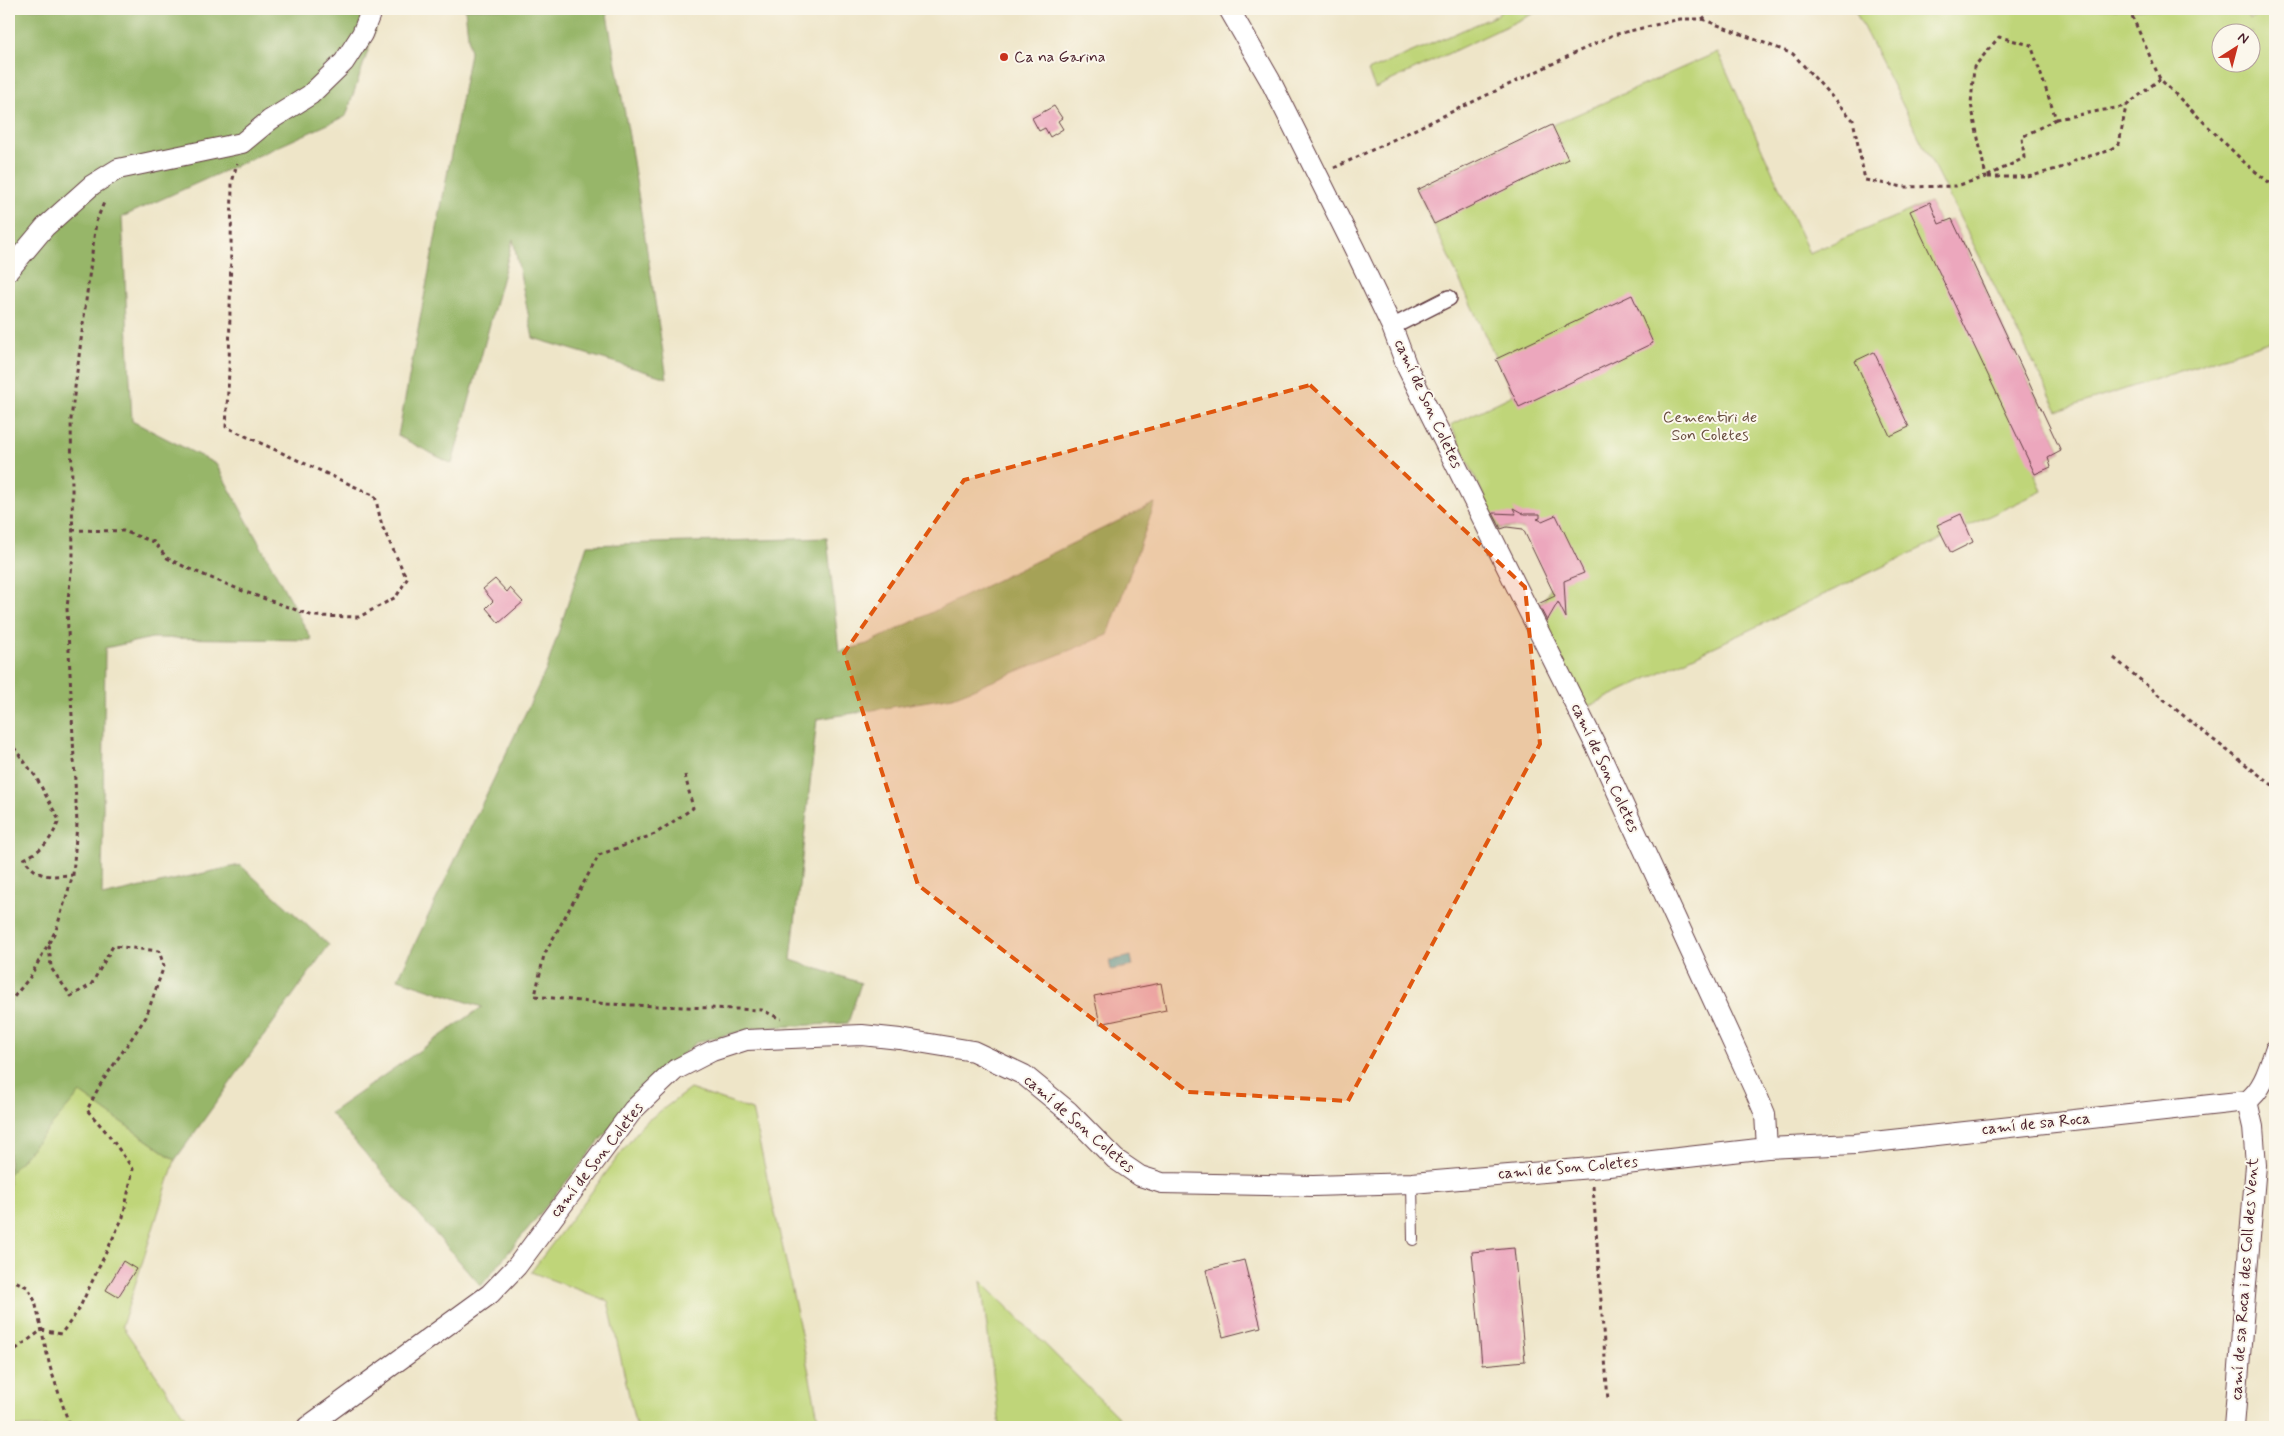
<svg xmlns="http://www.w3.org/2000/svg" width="2284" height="1436" font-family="Mynerve,sans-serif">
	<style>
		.green { fill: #bfd579; stroke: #847a52; fill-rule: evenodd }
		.forest { fill: #97b669; stroke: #706a4a }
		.water { fill: #48b7c2; stroke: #496b76 }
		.building { fill: #eca7bd }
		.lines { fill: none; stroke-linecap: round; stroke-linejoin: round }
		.service-casing { stroke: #633d43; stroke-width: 12 }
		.pedestrian-casing { stroke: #633d43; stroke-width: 18 }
		.minor-casing { stroke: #633d43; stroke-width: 22 }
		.path { stroke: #633d43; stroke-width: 3; stroke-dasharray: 4 4; stroke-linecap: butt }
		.service { stroke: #fff; stroke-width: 10 }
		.pedestrian { stroke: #fff; stroke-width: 15 }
		.minor { stroke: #fff; stroke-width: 20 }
		.marked { fill: #e0560e; fill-opacity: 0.2; stroke: #e0560e; stroke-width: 4; stroke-dasharray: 10 6; stroke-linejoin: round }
		.poi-dot { fill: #c8321e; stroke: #fbf7ec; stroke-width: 2 }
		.labels { text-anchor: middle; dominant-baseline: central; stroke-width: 4; stroke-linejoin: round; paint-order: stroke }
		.poi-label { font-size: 16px; fill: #4a1f2b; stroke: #fbf7ec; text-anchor: start }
		.street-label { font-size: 16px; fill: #4a1f2b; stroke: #fbf7ec }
		.park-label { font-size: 16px; fill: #674c3e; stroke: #fbf7ec }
	</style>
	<rect width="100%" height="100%" fill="#fbf7ec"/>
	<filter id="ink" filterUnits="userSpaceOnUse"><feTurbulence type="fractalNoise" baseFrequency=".02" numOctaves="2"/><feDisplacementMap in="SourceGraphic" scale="10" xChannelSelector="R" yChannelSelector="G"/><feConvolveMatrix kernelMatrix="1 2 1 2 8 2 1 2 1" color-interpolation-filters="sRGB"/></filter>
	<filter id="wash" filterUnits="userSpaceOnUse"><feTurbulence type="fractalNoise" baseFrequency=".0096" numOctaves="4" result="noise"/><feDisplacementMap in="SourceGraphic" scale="20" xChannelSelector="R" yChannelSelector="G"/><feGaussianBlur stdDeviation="1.12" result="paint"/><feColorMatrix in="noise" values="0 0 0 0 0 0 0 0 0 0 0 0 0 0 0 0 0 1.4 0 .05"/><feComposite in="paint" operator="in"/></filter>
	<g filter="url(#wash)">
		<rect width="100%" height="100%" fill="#eee5c8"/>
		<g class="green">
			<path d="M1502,9h41l-168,79 -7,-17 130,-56z"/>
			<path d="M1854,9h391l5,10 25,-10v331l-217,71zM2252,32v30h-30v-30z"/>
			<path d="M1718,52l91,201 121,-51 9,22 13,-5 109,232 -13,7 3,9 -16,7 7,17 -457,217 -49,-103 8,-5 7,-13c-3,-11 -15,-47 -21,-53 -8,-8 -21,-7 -31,-5l-48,-104 62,-30 -96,-206 136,-64z"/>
			<path d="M690,1089l62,21 38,170 30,147h-184l-28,-126 -77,-29 112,-148z"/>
			<path d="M80,1092l95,68 -53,166 70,101h-183v-253z"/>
			<path d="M981,1281l147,146h-128z"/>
		</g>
		<g class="forest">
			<path d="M9,9h373l-36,107 -224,101 10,204 84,43 96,176 -160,-2 -47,10 -3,248 138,-31 89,80 -154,215 -95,-67 -71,81z"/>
			<path d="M465,9h141l23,127 38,242 -134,-40 -20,-99 -61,225 -54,-28 72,-383z"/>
			<path d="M1155,503l-47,132 -155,62 -136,22 -26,241 70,23 -13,40 -93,5 -58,14 -55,47 -161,197 -151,-173 152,-106 -84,-28 148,-309 41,-125 240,-7 12,114 28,-8z"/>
		</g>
		<path class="water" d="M1131,956l2,10 -22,4 -2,-9z"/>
		<g id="blocks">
			<g class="building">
				<path d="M1054,106l8,12 -4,3 5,8 -13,8 -5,-9 -6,3 -7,-13z"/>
				<path d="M1552,125l16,34 -134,65 -17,-34z"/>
				<path d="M1930,202l9,22 13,-5 109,232 -13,7 3,9 -16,7 -125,-263z"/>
				<path d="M1632,295l21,48 -134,64 -23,-48z"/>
				<path d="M1874,352l35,75 -19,9 -35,-75z"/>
				<path d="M1513,508l11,6h16v4l-3,1 5,2 14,-6 28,58 -20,8 2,37 -8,-16 -11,19 -9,-17 17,-8 -32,-67 -16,-2 -6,2 -8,-16 23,1z"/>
				<path d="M1961,514l12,28 -22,11 -14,-28z"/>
				<path d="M495,579l12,13 3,-4 13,14 -24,21 -13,-15 7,-7 -10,-12z"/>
				<path d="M1161,983l5,27 -66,14 -6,-28z"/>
				<path d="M1514,1248l11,113 -43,4 -10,-113z"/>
				<path d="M1244,1260l17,67 -38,10 -17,-67z"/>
				<path d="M123,1261l13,8 -18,28 -12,-7z"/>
			</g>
		</g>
	</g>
	<g filter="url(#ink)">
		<use href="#blocks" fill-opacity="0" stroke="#633d43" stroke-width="1"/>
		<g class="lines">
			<g class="service-casing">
				<path id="service" d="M1412,1183l1,57"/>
			</g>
			<g class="pedestrian-casing">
				<path id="pedestrian" d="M1392,327l57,-29"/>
			</g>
			<g class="minor-casing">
				<g id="minor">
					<path d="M9,270l36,-43 47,-42 26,-16 124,-26 28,-23 40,-25 34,-33 18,-28 10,-25"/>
					<path d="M1767,1148l88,-4 392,-43c16,-11 22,-33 28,-51"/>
					<path d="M307,1427l183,-133 27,-28 116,-156 42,-40 37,-19 34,-11 116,-5 38,4 73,12 51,24 44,36 47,48 25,17 22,7 151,3 99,-3 179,-15 176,-20 -2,-34 -9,-21 -159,-345 -190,-381 -15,-40 -38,-79 -84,-168 -41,-71"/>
					<path d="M2234,1427l22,-262 -3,-38 -6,-26"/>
				</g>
			</g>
			<g class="path">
				<path d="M2129,9l31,70 86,85 29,23"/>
				<path d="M1702,19l14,-10"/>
				<path d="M2056,119l-34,18 2,21 -38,19h42l39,-11 8,-6 33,-9 11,-7 7,-38"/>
				<path d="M1334,168l279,-133 67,-16h22l91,35 60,66 12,60 38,7 53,-1 30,-9 -15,-73 3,-37 25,-30 32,8 25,74 70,-13 34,-27"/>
				<path d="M72,530l51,1 31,11 13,16 20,10 56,23 70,25 46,1 37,-20 11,-18 -25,-53 -7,-30 -149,-69 3,-56 3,-188 5,-20"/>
				<path d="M2114,658l88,73 73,56"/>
				<path d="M9,741l27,36 23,43c-7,19 -16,30 -35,39 16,21 25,17 49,16"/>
				<path d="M685,775l8,33 -38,26 -56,21 -55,100 -9,41 72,8 155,6 19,9"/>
				<path d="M9,1003l21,-26 26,-47 17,-55 4,-51 -10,-216 6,-53 -2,-136 25,-197 9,-22"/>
				<path d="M1593,1186l15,215"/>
				<path d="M9,1278l18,9 8,14 15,66 20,60"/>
				<path d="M9,1354l33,-24 19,4 17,-23 45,-94 10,-48 -25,-35 -21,-24 13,-25 46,-68 18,-51 -5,-15 -46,-5 -22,39 -20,11 -20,-28 -2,-26"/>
			</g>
			<use href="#service" class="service"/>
			<use href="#pedestrian" class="pedestrian"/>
			<use href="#minor" class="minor"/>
		</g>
	</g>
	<path class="marked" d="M1310,385l215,202 15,157 -192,357 -160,-9 -270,-207 -74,-232 120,-173z"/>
	<circle class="poi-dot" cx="1004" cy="57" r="5"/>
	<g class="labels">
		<g class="poi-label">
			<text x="1014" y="57">Ca na Garina</text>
		</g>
		<g class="street-label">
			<text transform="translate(1428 404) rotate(65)">camí de Son Coletes</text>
			<text transform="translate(1605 768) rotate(65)">camí de Son Coletes</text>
			<text transform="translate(1079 1124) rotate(41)">camí de Son Coletes</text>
			<text transform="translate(2036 1124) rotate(-6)">camí de sa Roca</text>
			<text transform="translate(597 1160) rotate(-52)">camí de Son Coletes</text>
			<text transform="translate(1568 1168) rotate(-5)">camí de Son Coletes</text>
			<text transform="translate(2245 1279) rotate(-86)">camí de sa Roca i des Coll des Vent</text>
		</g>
		<g class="park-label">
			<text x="1710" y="417">Cementiri de<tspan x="1710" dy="18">Son Coletes</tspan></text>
		</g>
	</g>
	<rect width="2284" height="1436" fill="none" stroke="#fbf7ec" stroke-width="30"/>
	<g transform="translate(2236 48) rotate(36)"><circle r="24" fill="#fbf7ec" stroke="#b4a19f"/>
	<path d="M0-4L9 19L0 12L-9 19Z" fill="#c8321e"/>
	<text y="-8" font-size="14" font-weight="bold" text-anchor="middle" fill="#4a1f2b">N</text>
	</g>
</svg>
